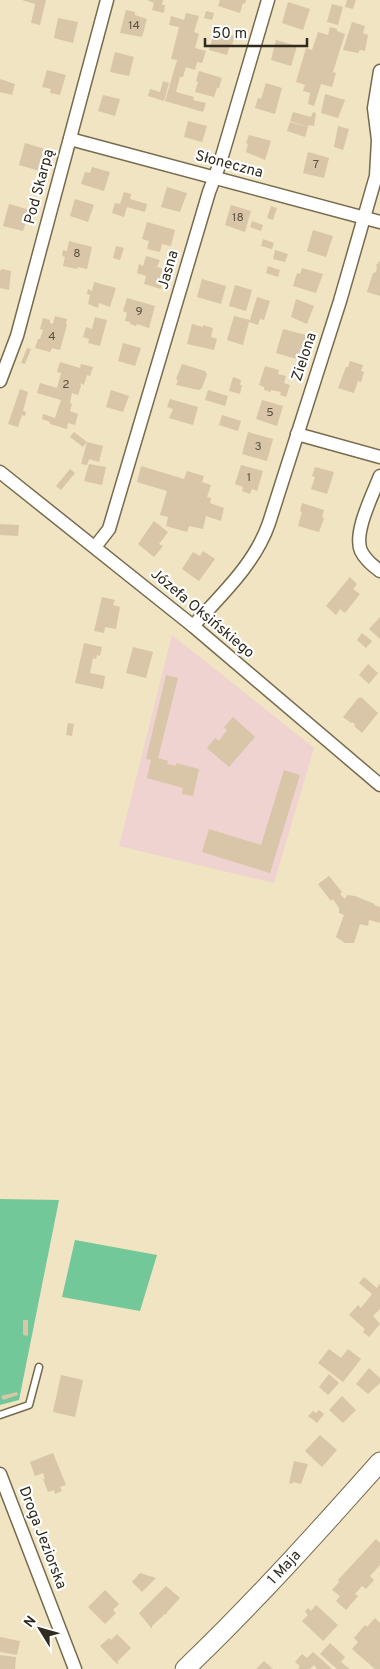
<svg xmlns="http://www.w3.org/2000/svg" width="380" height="1669" font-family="Overpass,sans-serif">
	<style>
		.industrial { fill: #eed3d0 }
		.green { fill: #73c89a }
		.building { fill: #d9c5a7 }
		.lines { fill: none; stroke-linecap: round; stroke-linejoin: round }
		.lane-casing { stroke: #766b4d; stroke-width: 9 }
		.street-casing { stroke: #766b4d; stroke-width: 15 }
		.secondary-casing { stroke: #766b4d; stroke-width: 21 }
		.lane { stroke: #fff; stroke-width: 6 }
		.street { stroke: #fff; stroke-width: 12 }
		.secondary { stroke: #fff; stroke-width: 19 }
		.labels { text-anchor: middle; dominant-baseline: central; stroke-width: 4.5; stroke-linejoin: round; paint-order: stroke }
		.number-label { font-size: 12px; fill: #5a5240 }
		.street-label { font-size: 15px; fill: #302b1e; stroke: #fff }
	</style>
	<rect width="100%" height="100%" fill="#f0e4c2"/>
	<path class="industrial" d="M172,635l142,113 -40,135 -155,-37z"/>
	<g class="green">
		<path d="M0,1199l59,1 -40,200 -19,5z"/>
		<path d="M75,1240l82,15 -17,56 -78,-14z"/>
	</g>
	<g class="building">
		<path d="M22,0h24l-6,25 -9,-2 4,-19z"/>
		<path d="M147,0h16l-1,5h3l-1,8 -12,-3 2,-7z"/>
		<path d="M220,0h26l-1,4 -2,-1 -3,10 -22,-7z"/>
		<path d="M347,0h9l-3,9 -8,-2z"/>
		<path d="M288,2l22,7 -7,21 -21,-7z"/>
		<path d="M332,4l11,3 -5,18 -11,-3z"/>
		<path d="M126,10l9,2v3l12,4 -5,18 -22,-4z"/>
		<path d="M206,11l8,2 -2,7 -8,-2z"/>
		<path d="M186,13l13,3 -5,16 5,2 -4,14 11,3 -4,12 -5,-1 -2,8 -9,-3 -3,10h-3l-4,15 18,5 -1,3 13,3 -3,9 -38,-11 12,-41 -6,-1 8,-32 -10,-2 2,-9 13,4z"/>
		<path d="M58,18l20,4 -5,21 -19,-5z"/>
		<path d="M352,22l13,4 -2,7 5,2 -3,16 -5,-1 -2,3 -15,-3z"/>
		<path d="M330,27l7,2v2l8,3 -12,38 3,1 -4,14 -11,-3 -7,22 -6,-2 2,-11 -7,-2 2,-6 -9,-3 10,-34 6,2 6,-18 10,3z"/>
		<path d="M215,30l20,6 -3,9 -2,-1 -3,11 -18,-5z"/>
		<path d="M276,40l21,6 -6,20 -20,-6z"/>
		<path d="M115,52l19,5 -5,19 -19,-4z"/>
		<path d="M47,70l19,5 -6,20 -10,-2 1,-4 -9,-2z"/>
		<path d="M199,71l23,7 -3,10h-2l-3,9 -19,-5 3,-10 -2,-1z"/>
		<path d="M0,79l15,5 -3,11 -12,-3z"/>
		<path d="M163,81l6,2 -5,18 -16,-5 2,-7 10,3z"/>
		<path d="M266,83l16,5 -7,26 -20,-6 3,-10 3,1z"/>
		<path d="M325,94l20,6 -7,18 -17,-5z"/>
		<path d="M103,95l17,4 -5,17 -17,-5z"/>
		<path d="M293,112l18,5 2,-5 3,1 -2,13 -5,-1 -1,2 -18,-6z"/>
		<path d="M188,121l19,5 -5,16 -18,-5z"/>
		<path d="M290,122l18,5 -3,10 -18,-6z"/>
		<path d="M338,126l11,3 -6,21 -9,-3z"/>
		<path d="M249,135l22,6 -6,19 -19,-8 2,-8 -2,-1z"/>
		<path d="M25,143l20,6 -5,22 -21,-6z"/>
		<path d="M308,152l21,6 -5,20 -21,-5z"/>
		<path d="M92,167l18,5 -6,19 -23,-7 4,-12 5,1z"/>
		<path d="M167,187l20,6 -7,19 -19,-5z"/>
		<path d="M124,192l7,2 -1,5 17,5 -2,8 -18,-5 -3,10 -12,-4 3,-10 5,1z"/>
		<path d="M75,199l19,6 -6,17 -18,-6z"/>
		<path d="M9,204l21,6 -7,21 -20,-5z"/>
		<path d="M231,205l20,6 -6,21 -20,-7z"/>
		<path d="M271,206l6,2 -4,12 -6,-2z"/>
		<path d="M252,221l11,4 -2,6 -11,-4z"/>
		<path d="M147,222l28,8 -4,16 -9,-2 -2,8 -13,-3 2,-8 -7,-2z"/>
		<path d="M313,230l20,6 -7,21 -19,-6z"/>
		<path d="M263,239l11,4 -2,6 -11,-3z"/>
		<path d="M69,241l23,6 -5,22 -9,-2 -1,2 -14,-3 2,-9 -3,-1 1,-6 4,1z"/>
		<path d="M116,246l8,2 -4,12 -7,-2z"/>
		<path d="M275,250l13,4 -3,8 -12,-3z"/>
		<path d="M146,256l14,4 -3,7 8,2 -4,20 -17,-5 2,-8 -9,-3 2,-9 4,2z"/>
		<path d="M380,261v35l-13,-4 6,-19 3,-1 1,-5 -1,-2z"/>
		<path d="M268,266l12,4 -2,7 -12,-4z"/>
		<path d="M302,268l21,6 -7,19 -23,-7 4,-13 3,1z"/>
		<path d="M2,269l9,2 -2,19 -9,-2v-17z"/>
		<path d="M202,279l24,7 -5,18 -24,-7z"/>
		<path d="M94,282l22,6 -6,19 -11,-4 -1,5 -10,-4 2,-9 -3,-1 1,-5 4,2z"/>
		<path d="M235,285l17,5 -6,21 -17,-5z"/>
		<path d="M257,297l13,4 -6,19 -4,-1 -2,6 -9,-3 -6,23 -16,-5 7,-24 16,4z"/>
		<path d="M127,298l28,8 -6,22 -12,-4 -1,2 -6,-2v-2l-5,-1 2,-8 -4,-2z"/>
		<path d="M296,299l18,7 -7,18 -16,-7z"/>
		<path d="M55,316l12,3 -1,5 1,1 -7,25 -8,-2 -2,4 -15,-4 3,-9h2l3,-9 -3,-1 3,-11 7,2v3l3,1z"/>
		<path d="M95,317l12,3 -7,26 -12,-3 1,-4 -6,-2 3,-10 6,2z"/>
		<path d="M192,324l11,3v-2l10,3 -2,9 6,2 -3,11 -27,-6z"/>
		<path d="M283,329l27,7 -6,22 -6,-2 -1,3 -21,-6z"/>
		<path d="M123,343l18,5 -6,18 -17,-5z"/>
		<path d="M27,348l4,1 -6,15 -4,-1z"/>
		<path d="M350,361l13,4 -2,6 3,1 -3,10 -3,-1 -4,12 -16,-5 8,-21h2z"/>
		<path d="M60,362l20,6 1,-4 12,3 -3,9 -3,-1 -3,10 -4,-2 1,3 -3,9 -6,-2 -2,10 2,1 -2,7 8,3 -3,11 -7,-2 -1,6 -17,-5v-2l-8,-3 1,-5 12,4 6,-18 -24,-7 3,-10 17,5 4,-15 -4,-1z"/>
		<path d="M182,364l23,7 2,3 -5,14 -3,2 -23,-5 2,-5 -2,-1z"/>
		<path d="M265,366l14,4 -1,4 8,2 -2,7 6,2 -4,12 -6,-2 1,-3 -10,-2v2l-7,-2v-3l-5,-2z"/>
		<path d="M233,377l8,3 -1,5h2l-2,9 -11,-3z"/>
		<path d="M20,389l8,3 -5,19 3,1 -1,4 -3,-1 -4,12 -10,-3z"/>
		<path d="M111,390l18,6 -6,16 -17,-5z"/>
		<path d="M208,390l20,6 -3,10 -20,-6z"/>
		<path d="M170,399l28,8 -5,18 -24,-7 4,-9 -6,-2z"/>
		<path d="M262,400l21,6 -6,20 -21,-7z"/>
		<path d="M222,415l19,6 -3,10 -19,-6z"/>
		<path d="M74,432l13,10 -4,5 -13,-10z"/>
		<path d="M248,432l25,7 -6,22 -25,-7z"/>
		<path d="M87,442l16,4 -4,16 -10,-3 -2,6 -6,-1z"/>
		<path d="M89,464l17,3 -4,18 -18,-4z"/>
		<path d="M241,465l22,6 -6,20 -5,-2 -2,5 -8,-3 1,-4 -8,-3z"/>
		<path d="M141,466l43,13 3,-8 17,5 -2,6 9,3 -4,12 4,1 -1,5 14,5 -3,13 -15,-5 -3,13 -14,-3 -2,6 -21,-6 2,-9 -8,-2 7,-24 -30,-9z"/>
		<path d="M315,467l19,5 -7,22 -16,-5 4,-12 -3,-1z"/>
		<path d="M70,469l5,4 -14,17 -5,-4z"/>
		<path d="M302,503l22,7 -2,7 2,1 -5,14 -21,-6 4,-14 -2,-1z"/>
		<path d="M154,521l14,11 -9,12 4,2 -9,11 -16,-13z"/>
		<path d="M0,524l19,1 -1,11 -18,-1z"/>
		<path d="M203,551l12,8 -16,22 -17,-12 11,-17 7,4z"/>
		<path d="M350,577l7,7 -4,5 7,5 -15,19 -5,-4 -4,6 -10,-9z"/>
		<path d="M102,597l13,3 -2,5 7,2 -4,22 -11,-2 -1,6 -10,-2z"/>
		<path d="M380,617v22l-11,-10z"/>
		<path d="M362,633l10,8 -6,7 -9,-8z"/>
		<path d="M84,643l18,4 -2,9 -3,-1 -1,4 -3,-1 -3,15 15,3 -2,13 -28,-6z"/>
		<path d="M133,647l20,5 -7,26 -20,-5z"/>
		<path d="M368,664l10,9 -9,11 -10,-9z"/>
		<path d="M166,675l12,3 -20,80 10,3 -1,3 9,2v-3l23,6 -6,27 -11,-2 1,-6 -36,-10 4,-18 -5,-1z"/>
		<path d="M359,697l1,2 1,-2 17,16 -16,20 -8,-7 1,-2 -3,-2 -1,1 -8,-6z"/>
		<path d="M233,717l22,20 -26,30 -22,-19 8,-10 4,3 8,-11 -3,-3z"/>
		<path d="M68,723l6,1 -2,12 -6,-1z"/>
		<path d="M284,770l16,5 -30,98 -68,-21 7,-23 52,16z"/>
		<path d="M329,876l13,16 -2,2 5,5 2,-4 8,1 20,8 -1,1 6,2v16l-11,-3 -1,6 -8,-2 -6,19h-9l-9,-6 8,-22 -5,-2v-5l-6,-9 -2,2 -13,-17z"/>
		<path d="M364,1277l13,11 3,-5v26l-7,7 7,8 -11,13 -6,-5 2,-3 -16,-14 9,-10 3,3 11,-14 -13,-11z"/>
		<path d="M23,1320h5v16l-5,-1z"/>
		<path d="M329,1349l12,9 7,-9 13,10 -18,23 -25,-19z"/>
		<path d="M369,1368l11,10v5l-12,11 -12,-10z"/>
		<path d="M329,1374l10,9 -11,12 -9,-8z"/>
		<path d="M61,1375l22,5 -8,37 -22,-5z"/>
		<path d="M17,1392l1,3 -15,5 -2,-4z"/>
		<path d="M342,1396l14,14 -13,13 -14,-13z"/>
		<path d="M319,1410l5,4 -7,9 -9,-7 5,-5 3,2z"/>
		<path d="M320,1435l17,15 -15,17 -17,-16z"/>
		<path d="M53,1453l13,32 -6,2 2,4 -7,3 -1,-4 -6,2 -5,-13h2l-2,-6 -8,3 -5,-14z"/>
		<path d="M294,1461l14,3 -7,20 -8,-2 -1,2 -3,-1z"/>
		<path d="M376,1539l4,4v22l-10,11 4,4 -8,9 -4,-3 -7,8 3,2 -12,14 -10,-9 4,-5 -8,-6 7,-8 -1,-2z"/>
		<path d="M140,1573l16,5 -14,14 -10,-10z"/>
		<path d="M166,1586l14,12 -13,14v2h-2l-13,12v3l-13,-16z"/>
		<path d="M105,1590l14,14 -6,6 3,3 -11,11 -17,-17z"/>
		<path d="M316,1605l22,20 -15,16 -21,-20 6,-6 -3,-3 3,-4 3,3z"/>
		<path d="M375,1618l5,5v46h-5l-23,-20 6,-7 -4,-4 11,-13 2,2z"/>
		<path d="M117,1634l14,14 -14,14 2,1 -2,1 -17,-18 9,-8 2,2z"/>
		<path d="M0,1637l20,4 -3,14 -17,-3z"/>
		<path d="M330,1643l15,14 -4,5 9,7h-13l-17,-15z"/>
		<path d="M313,1652l7,6 12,11h-15l-3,-4 -4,4h-12l2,-3 -5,-4 7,-8 5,4z"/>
		<path d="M0,1655l16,2 -1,12h-15z"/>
		<path d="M264,1661l9,8h-17z"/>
	</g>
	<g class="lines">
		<g class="lane-casing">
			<path id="lane" d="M0,1415l29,-10 10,-38"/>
		</g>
		<g class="street-casing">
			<g id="street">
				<path d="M70,139l310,83"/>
				<path d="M0,381l17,-45 90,-336"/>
				<path d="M297,434l83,23"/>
				<path d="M0,472l193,154 187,159"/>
				<path d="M380,476c-7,18 -27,57 -19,75 4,8 12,15 19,20"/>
				<path d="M95,547l14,-18 100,-337 11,-29 48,-163"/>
				<path d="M193,626c28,-31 62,-62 76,-103l71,-222 36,-125 2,-36 -4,-32 6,-37"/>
				<path d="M0,1474l75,195"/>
			</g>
		</g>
		<g class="secondary-casing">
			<g id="secondary">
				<path id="s1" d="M185,1669c68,-65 132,-136 195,-207"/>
			</g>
		</g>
		<use href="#lane" class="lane"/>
		<use href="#street" class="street"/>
		<use href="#secondary" class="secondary"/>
	</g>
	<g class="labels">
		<g class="number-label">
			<text x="134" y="26">14</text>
			<text x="316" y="165">7</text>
			<text x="238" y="218">18</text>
			<text x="77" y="254">8</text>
			<text x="139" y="312">9</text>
			<text x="52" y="337">4</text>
			<text x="66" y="385">2</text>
			<text x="270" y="413">5</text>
			<text x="258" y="447">3</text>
			<text x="249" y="478">1</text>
		</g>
		<g class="street-label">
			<text transform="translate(229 165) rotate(15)">Słoneczna</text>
			<text transform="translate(40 187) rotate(-75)">Pod Skarpą</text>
			<text transform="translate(169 270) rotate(-74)">Jasna</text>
			<text transform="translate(305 357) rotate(-72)">Zielona</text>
			<text transform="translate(202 614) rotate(40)">Józefa Oksińskiego</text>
			<text transform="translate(42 1538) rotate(69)">Droga Jeziorska</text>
			<text stroke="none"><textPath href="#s1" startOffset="142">1 Maja</textPath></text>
		</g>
	</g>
	<g transform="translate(40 1629) rotate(307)" stroke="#ffffff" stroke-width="4" paint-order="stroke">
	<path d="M0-4L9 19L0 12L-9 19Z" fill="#302b1e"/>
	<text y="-8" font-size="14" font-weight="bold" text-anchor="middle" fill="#302b1e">N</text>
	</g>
	<path d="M205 38v8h102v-8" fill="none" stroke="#302b1e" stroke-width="2.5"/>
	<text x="212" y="38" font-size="15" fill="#302b1e" stroke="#ffffff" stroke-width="4" paint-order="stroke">50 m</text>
</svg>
